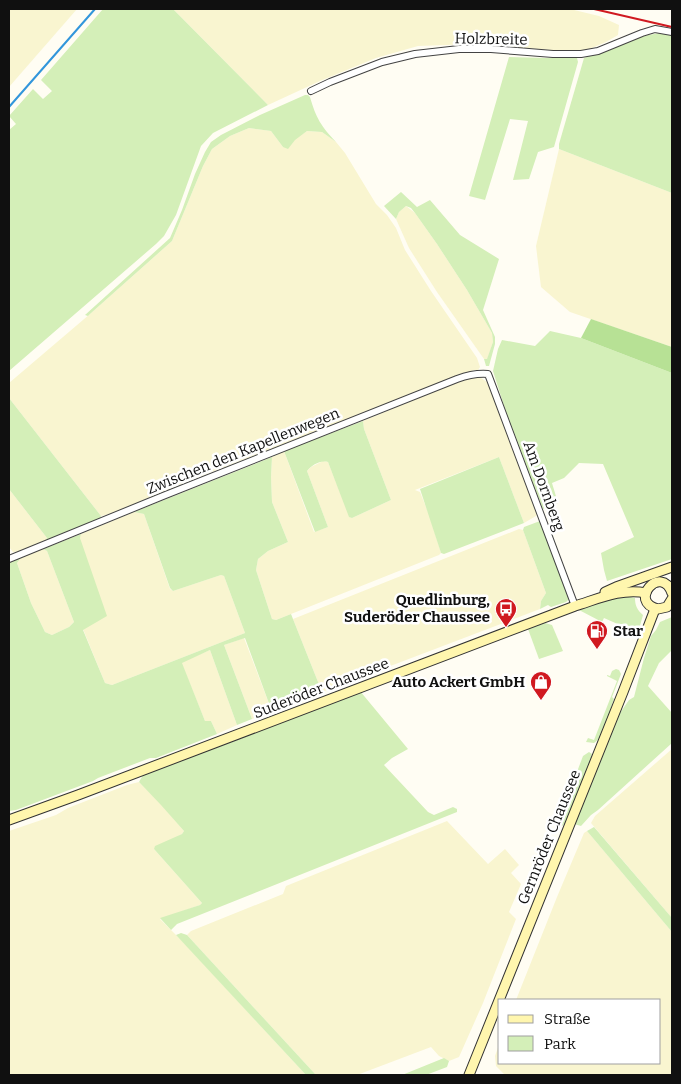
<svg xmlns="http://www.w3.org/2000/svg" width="681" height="1084" font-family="Bitter,serif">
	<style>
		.farmland { fill: #f9f5d0 }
		.green { fill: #d4efb8 }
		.forest { fill: #b7e195 }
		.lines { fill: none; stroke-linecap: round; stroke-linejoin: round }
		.stream { stroke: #3296db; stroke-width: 2 }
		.street-casing { stroke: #434343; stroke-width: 8 }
		.secondary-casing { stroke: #323232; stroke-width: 11 }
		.street { stroke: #fff; stroke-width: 6 }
		.secondary { stroke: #fff6ae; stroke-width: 9 }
		.rail { stroke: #d01920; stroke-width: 2 }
		.labels { text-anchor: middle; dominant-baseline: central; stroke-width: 5; stroke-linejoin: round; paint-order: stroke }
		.street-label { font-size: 15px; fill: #101010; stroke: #fff }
		.poi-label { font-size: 15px; font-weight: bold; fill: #101010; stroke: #fff; text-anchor: end }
	</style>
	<rect width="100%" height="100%" fill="#fffdf3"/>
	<g class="farmland">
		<path d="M9,9h68l-68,78z"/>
		<path d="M173,9h397l29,7 20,9 -1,10 -12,7 -19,8h-37l-75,-6 -57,2 -42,12 -56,23 -52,24z"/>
		<path d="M249,128l22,3 12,16 24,-16 15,1 14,10 9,11 31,51 11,11 9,13 9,22 26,41 46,67 3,9 -2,3h-4l-18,7 -273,106 -70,30 -12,3 -92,-118v-15l81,-69 82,-73 31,-75 9,-17 18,-13z"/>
		<path d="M559,149l113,44v154l-102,-35 -29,-25 -5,-41z"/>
		<path d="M406,206l9,7 22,31 30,46 25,43 1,9 -6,18 -3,-1 -47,-67 -28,-44 -13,-29 3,-7z"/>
		<path d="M473,378h8l6,4 3,5 48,126 -2,3 -12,7 -25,-66 -84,33 5,2 10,25 11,36 -2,2 -163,65 -4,-1 -16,-49 2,-11 10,-8 20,-9 -16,-40 -1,-25 1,-20 12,-6 30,81 14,-5 -21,-56 4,-4 12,-6 5,1 22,55 2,1 39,-18 -27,-71 -1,-8 99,-41z"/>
		<path d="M9,489l38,49 -1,3 -21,10 -12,1 -4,-5z"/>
		<path d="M134,512l10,2 26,75 3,2 48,-16 3,1 21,57 -133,52 -7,-2 -22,-54 -3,-92 1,-3z"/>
		<path d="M519,529l4,1 23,63 -5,8 -1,8 -218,83 -29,-73z"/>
		<path d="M43,549l4,2 27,71 -5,5 -17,8 -7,-3 -14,-29 -14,-40 5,-7z"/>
		<path d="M244,638l27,71v3l-19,7 -28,-74z"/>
		<path d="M210,650l27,75 -20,9 -6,-13h-6l-24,-59z"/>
		<path d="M672,749v169l-81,-95 4,-7z"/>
		<path d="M139,782l22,22 23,27 -2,3 -28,15 48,54 -2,2 -40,14 26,26 120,130h-297v-244l47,-16 12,-7 59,-23z"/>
		<path d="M447,821l41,43 17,-15 14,16 -8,8 10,11 -12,28 7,7 -33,84 -24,54 -10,4 -10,-5 -8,-9 -74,28h-41l-129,-140 4,-4 92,-37 3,-8z"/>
		<path d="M587,831l85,101v143h-167l-9,-9 -1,-10 5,-14v21h160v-63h-144l41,-103 27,-64z"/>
	</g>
	<g class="green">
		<path d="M103,9h70l95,96 -55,28 -12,13 -25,69 -12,21 -8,8 -147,127v-241l7,-6 -7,-8 24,-27 10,10 9,-8 -11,-11z"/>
		<path d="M660,33l12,3v157l-113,-44v-5l25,-86 59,-22z"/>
		<path d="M509,57l36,1h32l1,4 -24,85 -16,5 -9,27 -16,1 15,-59 -18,-2 -25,81 -16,-4z"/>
		<path d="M305,95h3l2,2c6,21 11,29 26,45l-14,-10 -15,-1 -12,9 -7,9 -5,-2 -12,-16 -22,-3 -19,8 -18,13 -9,17 -31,75 -82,73 -2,2 -3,-1 85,-77 12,-28 13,-36 10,-22 6,-10 10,-7 39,-20z"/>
		<path d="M401,192l16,15 13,-7 30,35 39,24 -16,51 12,27v7l-6,22h-3l-2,-7h3l6,-17 -1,-9 -25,-43 -30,-46 -22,-31 -4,-5 -5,-2 -7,6 -3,7 -12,-13z"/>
		<path d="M550,331l31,7 91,35v186l-65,22 -3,-11 -3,-17 33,-16 -31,-73 -24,-1 -15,15 -12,5 6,20 -15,6 -31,-78 -19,-60 5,-22 4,-9 33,6z"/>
		<path d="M9,398l92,118 -1,3 -54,22 1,-3 -38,-49z"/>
		<path d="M363,421l1,8 27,71 -39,18 -3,-1 -21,-55c-8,-2 -16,3 -21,9l21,56 -13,5 -31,-81z"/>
		<path d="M272,457l-1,20 1,25 16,40 -20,9 -10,8 -2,11 16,49 4,1 15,-6 31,78 -48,20 -3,-3 -26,-71 -21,7 28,74 -15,6 -27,-75 -28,13 23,58h6l6,13 -61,24h-6l-52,20 -5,3 -77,29 -7,1v-249l13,-6 -5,7 14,40 14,29 7,3 17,-8 5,-5 -27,-71 -4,-2 38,-15 -1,4 27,78 -24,14 22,53 7,2 133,-52 -21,-57 -3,-1 -48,16 -3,-3 -26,-74 -10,-2z"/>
		<path d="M499,457l25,66 -80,31 -3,-1 -21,-64z"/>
		<path d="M540,521l29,78 -3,3 -15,5 -3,-2 -8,4 1,-8 5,-8 -23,-63 1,-3z"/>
		<path d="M626,596l9,2c0,7 2,12 8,17l-5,18 -34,-15 -2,4 -23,-12 27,-10z"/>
		<path d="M672,617v33l-13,13 -11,23 24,27v30l-74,67 -7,5 -10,11 -7,-2 41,-104 14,-20 5,-3 10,-39 7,-22 5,-6 4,-8z"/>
		<path d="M545,623l7,2 11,26 -24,8 -11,-30z"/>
		<path d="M616,669l3,1 2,4 -9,23 2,2c-5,12 -8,37 -20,44l-8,-1 2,-4 6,2 23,-59 -10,-5v-1l3,1 2,-5z"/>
		<path d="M360,691l48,58 -16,9 -8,7 44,47 6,3 19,-8 4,2v3l-280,112 -6,6 -11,-12 40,-13 2,-2 -48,-54 1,-3 27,-12 2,-3 -23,-26 -22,-23 4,-7 44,-18 45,-15z"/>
		<path d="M589,752l3,2 -1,5 -26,64 -3,3 -9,-2 5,-2 25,-66z"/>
		<path d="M594,827l78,91v14l-85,-101z"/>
		<path d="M181,933l6,2 129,140h-10l-130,-140z"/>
		<path d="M444,1058l5,3 -2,6 -21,8h-24z"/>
	</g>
	<path class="forest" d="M591,319l81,28v26l-91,-35z"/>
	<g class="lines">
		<path class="stream" d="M9,107l86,-98"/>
		<g class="street-casing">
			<g id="street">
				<path d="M311,91l19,-9 52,-20 33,-8 44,-5h32l62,5h28l17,-3 44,-18 13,-4 17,3"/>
				<path d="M9,559l154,-63 294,-117c11,-4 20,-6 31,-5l87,232"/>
			</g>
		</g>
		<g class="secondary-casing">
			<g id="secondary">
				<path d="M605,592l11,-5 56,-20"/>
				<path d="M672,593c-11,-30 -45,9 -14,16l9,-2 5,-8"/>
				<path d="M9,820l69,-25 497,-189c23,-7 46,-18 71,-13"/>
				<path d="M469,1075l154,-383 32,-83"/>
			</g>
		</g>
		<use href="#street" class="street"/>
		<use href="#secondary" class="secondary"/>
		<path class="rail" d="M594,9l78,18"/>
	</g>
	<defs>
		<g id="bus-pin" transform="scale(1.125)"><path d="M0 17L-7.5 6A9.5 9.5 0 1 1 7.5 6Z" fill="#d01920" stroke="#fff"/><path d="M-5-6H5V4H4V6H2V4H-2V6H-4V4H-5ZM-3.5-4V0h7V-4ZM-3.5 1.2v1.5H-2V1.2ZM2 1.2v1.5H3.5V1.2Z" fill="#fff"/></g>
		<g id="fuel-pin" transform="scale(1.125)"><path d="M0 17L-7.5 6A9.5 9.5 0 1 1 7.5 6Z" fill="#d01920" stroke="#fff"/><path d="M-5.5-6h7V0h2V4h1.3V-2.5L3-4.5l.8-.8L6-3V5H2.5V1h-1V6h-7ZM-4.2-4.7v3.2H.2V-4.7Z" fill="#fff"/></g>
		<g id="shop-pin" transform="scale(1.125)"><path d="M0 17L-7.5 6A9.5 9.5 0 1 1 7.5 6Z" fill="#d01920" stroke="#fff"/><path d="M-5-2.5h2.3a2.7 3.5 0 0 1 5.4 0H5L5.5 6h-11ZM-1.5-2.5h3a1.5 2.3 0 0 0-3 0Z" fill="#fff"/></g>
	</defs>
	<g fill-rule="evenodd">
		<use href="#bus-pin" x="506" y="609"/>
		<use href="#fuel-pin" x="597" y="631"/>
		<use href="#shop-pin" x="541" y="682"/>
	</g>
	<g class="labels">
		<g class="street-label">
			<text transform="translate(491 39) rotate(1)">Holzbreite</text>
			<text transform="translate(243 451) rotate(-22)">Zwischen den Kapellenwegen</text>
			<text transform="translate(544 486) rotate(70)">Am Dornberg</text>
			<text transform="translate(321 688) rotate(-21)">Suderöder Chaussee</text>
			<text transform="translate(549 837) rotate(-68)">Gernröder Chaussee</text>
		</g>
		<g class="poi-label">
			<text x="490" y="600">Quedlinburg,<tspan x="490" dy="17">Suderöder Chaussee</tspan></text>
			<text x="613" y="631" text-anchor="start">Star</text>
			<text x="525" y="682">Auto Ackert GmbH</text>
		</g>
	</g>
	<rect width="681" height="1084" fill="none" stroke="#101010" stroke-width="20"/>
	<rect x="498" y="999" width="162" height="65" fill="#ffffff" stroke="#9f9f9f"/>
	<rect x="508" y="1015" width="25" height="8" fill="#fff6ae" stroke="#9f9f9f"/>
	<text x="544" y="1024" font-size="15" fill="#101010">Straße</text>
	<rect x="508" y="1036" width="25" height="15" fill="#d4efb8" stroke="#9f9f9f"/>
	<text x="544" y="1049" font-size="15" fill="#101010">Park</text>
</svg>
